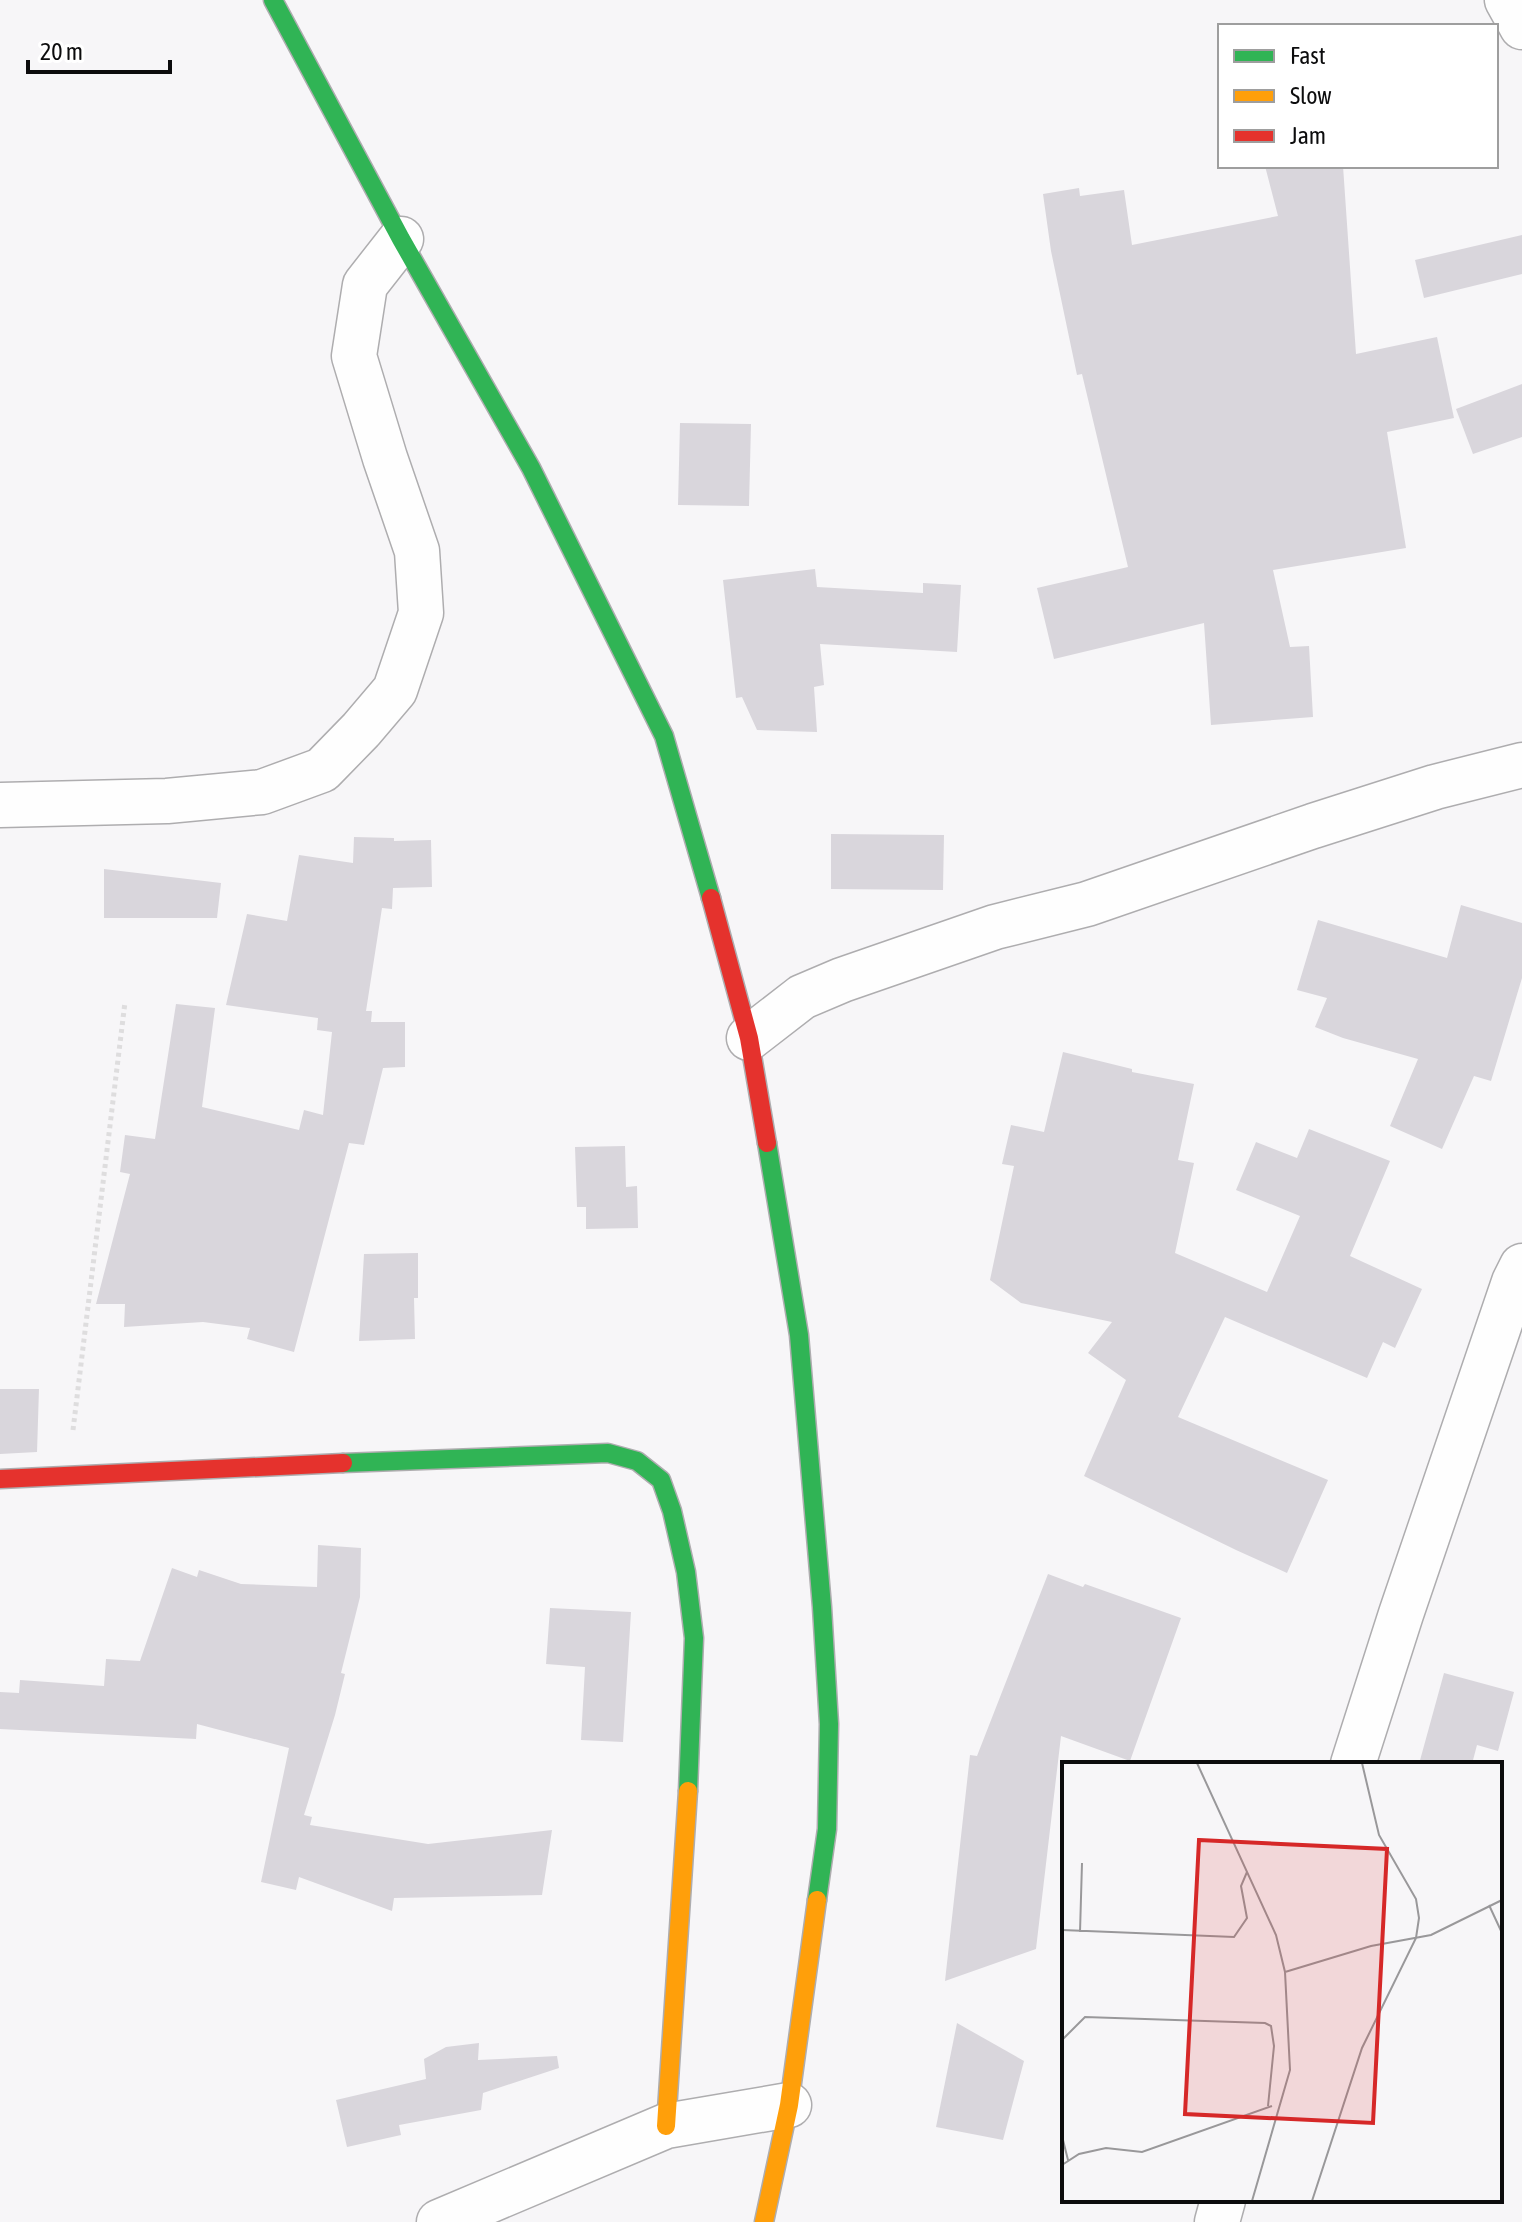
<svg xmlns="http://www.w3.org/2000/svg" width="1522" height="2222" font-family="'Asap Condensed',sans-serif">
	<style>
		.building { fill: #d9d6dc }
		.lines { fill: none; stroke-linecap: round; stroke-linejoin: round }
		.street-casing { stroke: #aeadaf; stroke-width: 47 }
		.fast-casing { stroke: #aeadaf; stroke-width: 21 }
		.slow-casing { stroke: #aeadaf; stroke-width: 21 }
		.jam-casing { stroke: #aeadaf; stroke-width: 21 }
		.path { stroke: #deddde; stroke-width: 5; stroke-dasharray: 4 4; stroke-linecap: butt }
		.street { stroke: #fefefe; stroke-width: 44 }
		.fast { stroke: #30b455; stroke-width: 18 }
		.slow { stroke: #ff9f0a; stroke-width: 18 }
		.jam { stroke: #e5322d; stroke-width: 18 }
		.inset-road { fill: none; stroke: #99989a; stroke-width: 2 }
		.view { fill: #d62828; fill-opacity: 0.15; stroke: #d62828; stroke-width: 4 }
		.inset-edge { fill: none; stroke: #0c0c0d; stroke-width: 4 }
	</style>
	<rect width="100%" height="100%" fill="#f7f6f8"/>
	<g class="building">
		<path d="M1265,166h78l13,188 81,-17 17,81 -67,14 19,116 -133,22 17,77 19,-1 4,71 -102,8 -7,-102 -150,36 -17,-71 91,-21 -46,-193 -5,1 -26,-124 -8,-57 36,-6 1,8 44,-6 8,55 146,-29z"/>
		<path d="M1522,235v39l-98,24 -9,-38z"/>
		<path d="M1522,384v53l-49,17 -17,-45z"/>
		<path d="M680,423l71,1 -2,82 -71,-1z"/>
		<path d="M815,569l2,18 106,6v-10l38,2 -4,67 -137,-8 4,41 -10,2 3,45 -60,-2 -15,-33 -6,1 -13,-118z"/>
		<path d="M831,834l113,1 -1,55 -112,-1z"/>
		<path d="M354,837l40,1v3l37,-1 1,47 -39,1 -1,21 -10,-1 -16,103h6l-1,11h34v45l-22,1 -19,77 -15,-2 -55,209 -47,-13 3,-11 -47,-6 -79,5 1,-23h-29l34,-130 -10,-2 5,-37 30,4 21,-135 39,4 -13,99 97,23 5,-20 19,5 9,-83 -15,-2 1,-12 -92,-13 21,-91 40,7 12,-66 54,8z"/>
		<path d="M104,869l117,14 -4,35h-113z"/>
		<path d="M1461,905l61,18v55l-31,103 -17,-5 -32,73 -52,-23 28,-67 -75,-21 -28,-11 12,-29 -30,-8 21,-70 129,38z"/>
		<path d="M1063,1052l69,17v3l62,12 -16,76 16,3 -19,90 92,39 33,-76 -64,-26 20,-48 41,16 12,-29 81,32 -40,95 72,33 -27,59 -12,-6 -16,36 -142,-61 -47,100 150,63 -41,93 -51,-23 -152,-74 42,-96 -38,-27 24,-31 -91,-19 -31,-23 24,-114 -12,-2 9,-39 33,7z"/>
		<path d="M625,1146l1,41 11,-1 1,42 -52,1v-22h-9l-2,-60z"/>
		<path d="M418,1253v45h-4l1,41 -56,2 5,-87z"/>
		<path d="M0,1389h39l-2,63 -37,2z"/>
		<path d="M318,1545l43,3 -1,49 -19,76 4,1 -10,41 -31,100 8,2 -2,8 118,19 124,-14 -10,65 -148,3 -2,13 -93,-34 -3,13 -35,-8 28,-134 -92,-24 -1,15 -196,-10v-37l19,1 1,-13 84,6 2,-27 34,2 32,-93 25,9 2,-7 42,14 76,3z"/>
		<path d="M1048,1574l35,13 2,-3 96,34 -51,143 -69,-25 -25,213 -91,32 25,-226 7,1z"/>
		<path d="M550,1608l81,4 -8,130 -42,-2 4,-73 -39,-3z"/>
		<path d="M1444,1673l70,19 -16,59 -21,-6 -5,19h-53z"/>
		<path d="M957,2023l67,38 -21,79 -67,-13z"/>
		<path d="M479,2043l-1,17 79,-4 2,12 -76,25 -2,17 -82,15 2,10 -54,12 -11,-47 90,-21 -2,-20 22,-12z"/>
	</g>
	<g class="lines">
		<g class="street-casing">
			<g id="street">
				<path d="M1507,0l15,27"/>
				<path d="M0,805l167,-4 95,-9 60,-22 39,-40 34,-40 26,-77 -4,-62 -32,-93 -31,-102 11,-71 36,-46"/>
				<path d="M749,1038l53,-41 40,-17 153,-53 92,-23 226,-78 122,-39 87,-22"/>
				<path d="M1353,1764l48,-150 113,-332 8,-16"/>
				<path d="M439,2222l227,-96 123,-21"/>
				<path d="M1217,2222l6,-22"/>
			</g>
		</g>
		<g class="fast-casing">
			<g id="fast">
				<path d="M273,0l128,239 130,229 133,268 47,162"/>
				<path d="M767,1143l32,192 23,272 7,117 -2,105 -10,71"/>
				<path d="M343,1463l265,-10 29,8 24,19 11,31 14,61 8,66 -6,153"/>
			</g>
		</g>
		<g class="slow-casing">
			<g id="slow">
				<path d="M666,2126l22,-335"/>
				<path d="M764,2222l25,-117 28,-205"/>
			</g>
		</g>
		<g class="jam-casing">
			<g id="jam">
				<path d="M711,898l38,140 18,105"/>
				<path d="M0,1479l343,-16"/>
			</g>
		</g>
		<path class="path" d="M73,1430l52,-428"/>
		<use href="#street" class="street"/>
		<use href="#fast" class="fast"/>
		<use href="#slow" class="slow"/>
		<use href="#jam" class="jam"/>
	</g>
	<g transform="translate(1062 1762)">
		<rect width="440" height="440" fill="#f7f6f8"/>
		<path class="inset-road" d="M135,1l79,172 9,37 5,98 -38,131M427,143l13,28M0,168l172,7 13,-19 -6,-32 6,-14M18,170l2,-69M223,210l86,-26 60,-11 71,-35M0,278l23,-23 180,6 6,3 3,20 -6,60M0,374l6,24M0,403l17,-11 27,-6 36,4 130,-46M250,439l50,-153 54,-110 3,-20 -3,-19 -37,-64 -17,-72"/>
		<path class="view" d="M137,78l188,9 -14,274 -188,-9z"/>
		<rect width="440" height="440" class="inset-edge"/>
	</g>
	<rect x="1218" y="24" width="280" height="144" fill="#ffffff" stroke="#9e9e9e" stroke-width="2"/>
	<rect x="1234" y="50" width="40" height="12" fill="#30b455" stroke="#9e9e9e" stroke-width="2"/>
	<text x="1290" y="64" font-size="24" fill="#0c0c0d">Fast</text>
	<rect x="1234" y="90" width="40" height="12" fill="#ff9f0a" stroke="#9e9e9e" stroke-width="2"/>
	<text x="1290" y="104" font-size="24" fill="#0c0c0d">Slow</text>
	<rect x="1234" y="130" width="40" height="12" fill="#e5322d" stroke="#9e9e9e" stroke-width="2"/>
	<text x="1290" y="144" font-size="24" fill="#0c0c0d">Jam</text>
	<path d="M28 60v12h142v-12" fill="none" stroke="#0c0c0d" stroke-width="4"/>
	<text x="40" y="60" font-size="24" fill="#0c0c0d" stroke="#ffffff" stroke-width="6" paint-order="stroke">20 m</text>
</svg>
